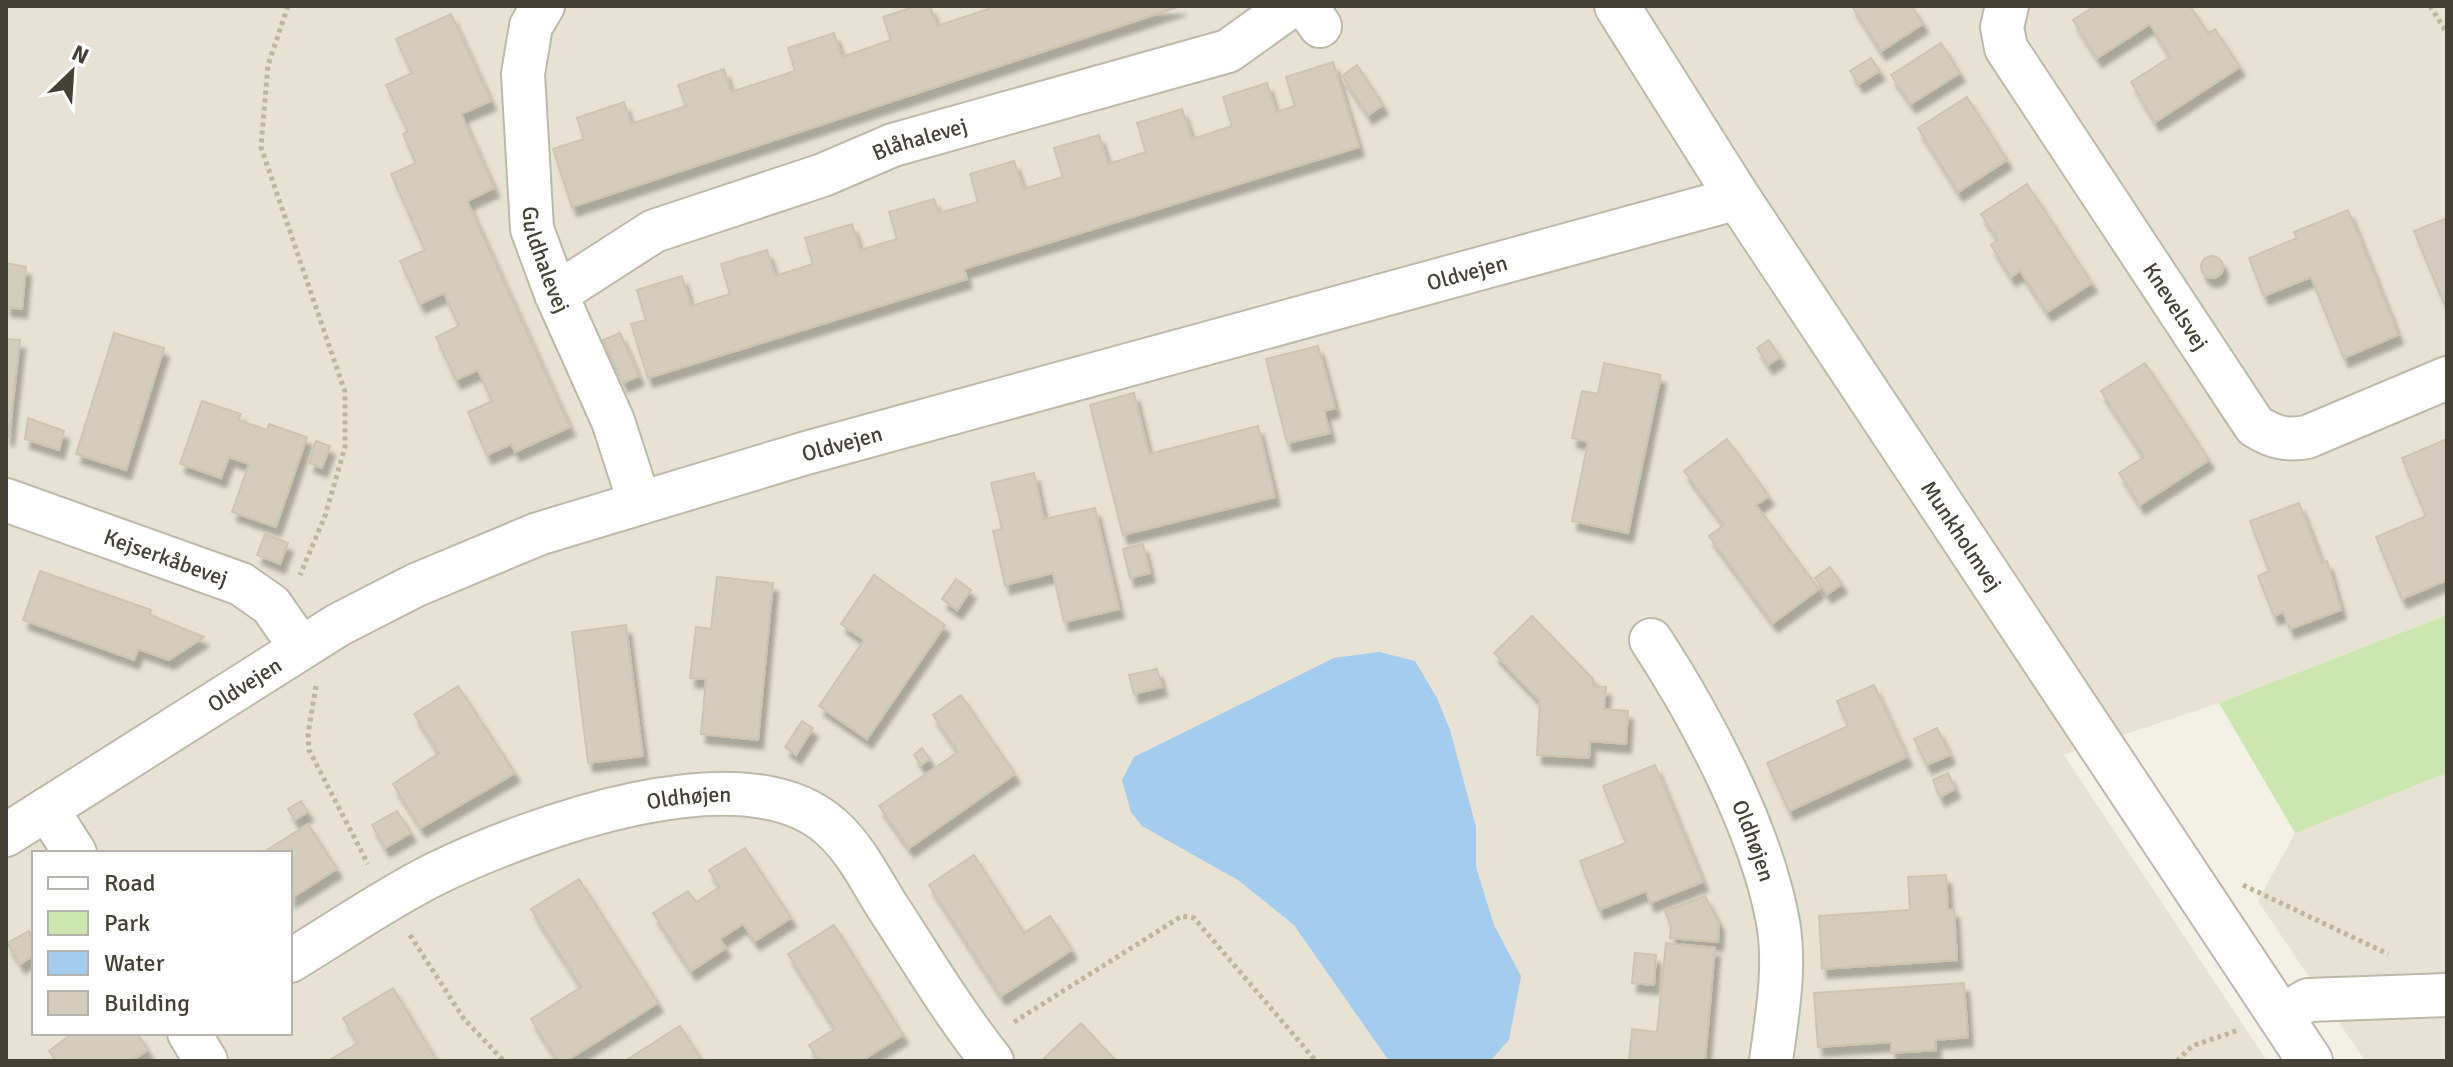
<svg xmlns="http://www.w3.org/2000/svg" width="2453" height="1067" font-family="Signika,sans-serif">
	<style>
		.residential { fill: #e7e2d4; fill-rule: evenodd }
		.green { fill: #cbe7af }
		.water { fill: #a3ccef }
		.building { fill: #d4ccbc; stroke: #cfc4af; stroke-width: 2; filter: url(#shadow) }
		.lines { fill: none; stroke-linecap: round; stroke-linejoin: round }
		.minor-casing { stroke: #beb8a9; stroke-width: 46 }
		.tertiary-casing { stroke: #beb8a9; stroke-width: 48 }
		.path { stroke: #c0b49a; stroke-width: 5; stroke-dasharray: 4 4; stroke-linecap: butt }
		.minor { stroke: #fff; stroke-width: 42 }
		.tertiary { stroke: #fff; stroke-width: 44 }
		.labels { text-anchor: middle; dominant-baseline: central; stroke-width: 7; stroke-linejoin: round; paint-order: stroke }
		.street-label { font-size: 22px; fill: #454035; stroke: #fff }
	</style>
	<defs>
		<filter id="shadow"><feDropShadow dx="5" dy="9" stdDeviation="2" flood-color="#0004"/></filter>
	</defs>
	<rect width="100%" height="100%" fill="#f3f0e6"/>
	<g class="residential">
		<path d="M6,6h2441v609l-228,88 -155,52 203,306h-2261zM34,853h256v180h-256z"/>
		<path d="M2447,773v288h-82l-107,-160 37,-68z"/>
	</g>
	<path class="green" d="M2447,615v158l-152,60 -76,-130z"/>
	<path class="water" d="M1379,652l36,9 22,37 13,32 26,97v40l18,58 27,51 -12,64 -19,21h-101l-95,-136 -56,-45 -96,-54 -11,-14 -9,-32 12,-23 200,-99z"/>
	<g class="building">
		<path d="M916,6h14l7,20 51,-17 -1,-3h194l-609,201 -19,-58 31,-10 -7,-21 47,-16 7,22 55,-18 -8,-21 46,-16 7,23 64,-21 -7,-23 46,-15 8,24 49,-17 -8,-23z"/>
		<path d="M1852,6h60l11,18 -42,27z"/>
		<path d="M2095,6h95l18,27 7,-4 25,38 -85,55 -24,-40 39,-25 -20,-33 -53,34 -24,-38z"/>
		<path d="M451,14l40,87 -30,13 33,74 -27,13 103,226 -55,25 -4,-8 -24,11 -19,-43 24,-11 -14,-31 -22,10 -20,-43 23,-11 -15,-33 -24,11 -20,-43 25,-11 -34,-76 25,-11 -13,-29 5,-3 -22,-46 26,-12 -16,-34z"/>
		<path d="M1941,43l19,30 -49,31 -20,-29z"/>
		<path d="M1871,58l9,13 -21,13 -9,-13z"/>
		<path d="M1333,62l26,85 -395,122 3,10 -319,99 -17,-54 15,-4 -9,-30 45,-14 9,30 39,-12 -9,-30 46,-14 8,26 38,-12 -8,-26 47,-14 8,26 37,-11 -8,-27 45,-13 5,14 39,-11 -8,-28 44,-13 9,28 40,-12 -9,-29 45,-13 9,29 38,-12 -9,-29 45,-14 10,30 40,-13 -9,-29 44,-14 9,29 19,-6 -9,-29z"/>
		<path d="M1357,65l26,40 -15,10 -26,-39z"/>
		<path d="M1967,97l40,63 -49,32 -40,-64z"/>
		<path d="M2027,184l65,99 -45,29 -27,-41 -9,6 -20,-32 7,-5 -17,-26z"/>
		<path d="M2348,210l50,125 -54,23 -33,-81 -47,19 -15,-38 48,-20 -3,-6z"/>
		<path d="M2447,218v92l-33,-79z"/>
		<circle cx="2212" cy="267" r="11"/>
		<path d="M6,263l20,4 -4,42 -16,-2z"/>
		<path d="M114,333l50,15 -38,122 -50,-16z"/>
		<path d="M620,333l19,43 -16,7 -20,-43z"/>
		<path d="M6,339l14,1 -11,97 -3,-1z"/>
		<path d="M1769,340l11,17 -12,8 -11,-17z"/>
		<path d="M1318,346l17,62 -11,3 6,22 -43,10 -21,-84z"/>
		<path d="M1604,363l57,12 -33,158 -56,-12 16,-79 -16,-4 10,-47 16,3z"/>
		<path d="M2145,363l64,97 -69,45 -21,-32 25,-16 -43,-66z"/>
		<path d="M1134,393l15,61 109,-28 17,71 -152,38 -33,-130z"/>
		<path d="M202,401l39,13 -3,6 29,10 2,-6 38,13 -31,90 -44,-15 17,-48 -20,-7 -8,21 -41,-14z"/>
		<path d="M28,418l36,13 -5,19 -34,-11z"/>
		<path d="M1727,439l42,57 -13,9 63,84 -46,34 -64,-87 15,-11 -40,-54z"/>
		<path d="M2447,439v141l-45,19 -26,-62 50,-21 -24,-58z"/>
		<path d="M316,441l14,5 -8,22 -13,-5z"/>
		<path d="M1034,473l10,46 51,-11 24,101 -55,13 -11,-49 -48,12 -12,-54 9,-2 -11,-46z"/>
		<path d="M2299,503l23,60 5,-2 14,49 -51,19 -7,-17 -9,4 -16,-40 11,-5 -19,-50z"/>
		<path d="M265,534l23,9 -8,21 -23,-9z"/>
		<path d="M1143,544l7,29 -20,5 -7,-29z"/>
		<path d="M1830,567l12,17 -15,10 -12,-16z"/>
		<path d="M40,571l111,39 -1,5 54,22 -35,23 -31,-11 -4,11 -111,-40z"/>
		<path d="M874,575l71,50 -78,114 -48,-33 45,-66 -23,-16z"/>
		<path d="M717,577l56,6 -15,157 -57,-6 5,-55 -16,-1 6,-51 15,2z"/>
		<path d="M956,579l15,11 -14,20 -15,-11z"/>
		<path d="M1532,616l61,63v7l13,1 -2,22 24,2 -2,33 -36,-3 -1,17 -52,-3 3,-54 -46,-48z"/>
		<path d="M626,625l17,131 -55,7 -16,-131z"/>
		<path d="M1157,669l5,18 -28,7 -5,-19z"/>
		<path d="M1874,685l33,72 -118,54 -22,-48 81,-37 -11,-25z"/>
		<path d="M458,686l57,87 -94,55 -28,-44 46,-31 -25,-39z"/>
		<path d="M961,695l54,79 -106,74 -30,-42 79,-54 -25,-37z"/>
		<path d="M802,721l11,7 -17,27 -11,-8z"/>
		<path d="M1937,728l13,27 -23,10 -13,-26z"/>
		<path d="M922,748l8,11 -9,6 -7,-10z"/>
		<path d="M1655,765l48,117 -53,21 -4,-12 -47,19 -19,-49 46,-18 -23,-57z"/>
		<path d="M1948,773l7,16 -15,8 -7,-17z"/>
		<path d="M301,801l7,11 -13,8 -7,-11z"/>
		<path d="M397,811l14,22 -26,15 -13,-23z"/>
		<path d="M308,824l29,45 -47,30v-46h-28z"/>
		<path d="M745,848l46,70 -36,23 -12,-17 -23,15 6,9 -35,23 -38,-58 35,-22 8,11 24,-15 -11,-17z"/>
		<path d="M974,855l50,78 26,-17 22,34 -71,46 -72,-111z"/>
		<path d="M1946,875l2,34h6l3,51 -135,9 -3,-53 91,-6 -2,-33z"/>
		<path d="M579,879l79,124 -92,58h-8l-27,-42 50,-32 -50,-78z"/>
		<path d="M1705,896l14,27 -1,19 -48,-4 1,-11 -6,-16z"/>
		<path d="M834,925l69,110 -42,26h-42l-10,-16 26,-16 -47,-75z"/>
		<path d="M29,931l5,9v15l-14,9 -13,-21z"/>
		<path d="M1666,943l49,5 -10,113h-76l3,-32 25,3z"/>
		<path d="M1635,953l21,2 -2,30 -22,-2z"/>
		<path d="M1964,983l4,54 -33,3 1,10 -45,3v-11l-73,5 -4,-54z"/>
		<path d="M393,988l44,73h-109l30,-18 -15,-25z"/>
		<path d="M1081,1023l35,38h-69l-3,-3z"/>
		<path d="M680,1026l22,35h-77z"/>
		<path d="M137,1033l11,17 -17,11h-75l-7,-10 24,-18z"/>
	</g>
	<g class="lines">
		<g class="minor-casing">
			<g id="minor">
				<path id="s1" d="M543,6l-12,20 -8,48 9,155 24,65 57,127 26,80"/>
				<path d="M1306,6l14,20"/>
				<path id="s2" d="M2007,6l-5,21 4,21 249,378c18,11 31,15 52,11l140,-59"/>
				<path id="s3" d="M556,294l98,-63 169,-56 70,-30 335,-94 63,-45"/>
				<path id="s4" d="M6,500l235,84 30,21 30,43"/>
				<path id="s5" d="M1651,640c51,78 110,189 127,282 8,45 -1,94 -7,139"/>
				<path d="M47,809l28,44"/>
				<path id="s6" d="M6,835l332,-210 78,-40 122,-51 268,-81 932,-255"/>
				<path id="s7" d="M290,961c48,-29 95,-62 145,-87 93,-45 308,-126 396,-47 24,21 39,52 56,79 34,52 66,106 105,155"/>
				<path d="M2281,1016l27,-16 139,-5"/>
				<path d="M189,1033l17,28"/>
			</g>
		</g>
		<g class="tertiary-casing">
			<g id="tertiary">
				<path id="s8" d="M1617,6l121,192 572,863"/>
			</g>
		</g>
		<g class="path">
			<path d="M288,6l-20,59 -7,82 84,245v55l-20,69 -25,59"/>
			<path d="M2430,6l17,27"/>
			<path d="M316,686l-8,48 1,16 59,114"/>
			<path d="M2243,885l145,69"/>
			<path d="M410,935l54,84 40,42"/>
			<path d="M1014,1022l168,-106 12,2 122,143"/>
			<path d="M2177,1061l15,-15 47,-16"/>
		</g>
		<use href="#minor" class="minor"/>
		<use href="#tertiary" class="tertiary"/>
	</g>
	<g class="labels">
		<g class="street-label">
			<text stroke="none"><textPath href="#s3" startOffset="398">Blåhalevej</textPath></text>
			<text stroke="none"><textPath href="#s1" startOffset="260">Guldhalevej</textPath></text>
			<text stroke="none"><textPath href="#s6" startOffset="1578">Oldvejen</textPath></text>
			<text stroke="none"><textPath href="#s2" startOffset="352">Knevelsvej</textPath></text>
			<text stroke="none"><textPath href="#s6" startOffset="930">Oldvejen</textPath></text>
			<text stroke="none"><textPath href="#s8" startOffset="632">Munkholmvej</textPath></text>
			<text stroke="none"><textPath href="#s4" startOffset="170">Kejserkåbevej</textPath></text>
			<text stroke="none"><textPath href="#s6" startOffset="282">Oldvejen</textPath></text>
			<text stroke="none"><textPath href="#s7" startOffset="436">Oldhøjen</textPath></text>
			<text stroke="none"><textPath href="#s5" startOffset="226">Oldhøjen</textPath></text>
		</g>
	</g>
	<rect width="2453" height="1067" fill="none" stroke="#454035" stroke-width="16"/>
	<rect x="32" y="851" width="260" height="184" fill="#ffffff" stroke="#b5b3ae" stroke-width="2"/>
	<rect x="48" y="877" width="40" height="12" fill="#ffffff" stroke="#b5b3ae" stroke-width="2"/>
	<text x="104" y="891" font-size="24" fill="#454035">Road</text>
	<rect x="48" y="911" width="40" height="24" fill="#cbe7af" stroke="#b5b3ae" stroke-width="2"/>
	<text x="104" y="931" font-size="24" fill="#454035">Park</text>
	<rect x="48" y="951" width="40" height="24" fill="#a3ccef" stroke="#b5b3ae" stroke-width="2"/>
	<text x="104" y="971" font-size="24" fill="#454035">Water</text>
	<rect x="48" y="991" width="40" height="24" fill="#d4ccbc" stroke="#b5b3ae" stroke-width="2"/>
	<text x="104" y="1011" font-size="24" fill="#454035">Building</text>
	<g transform="translate(72 72) rotate(25)" stroke="#ffffff" stroke-width="6" paint-order="stroke">
	<path d="M0-6L14 30L0 20L-14 30Z" fill="#454035"/>
	<text y="-12" font-size="22" font-weight="bold" text-anchor="middle" fill="#454035">N</text>
	</g>
</svg>
